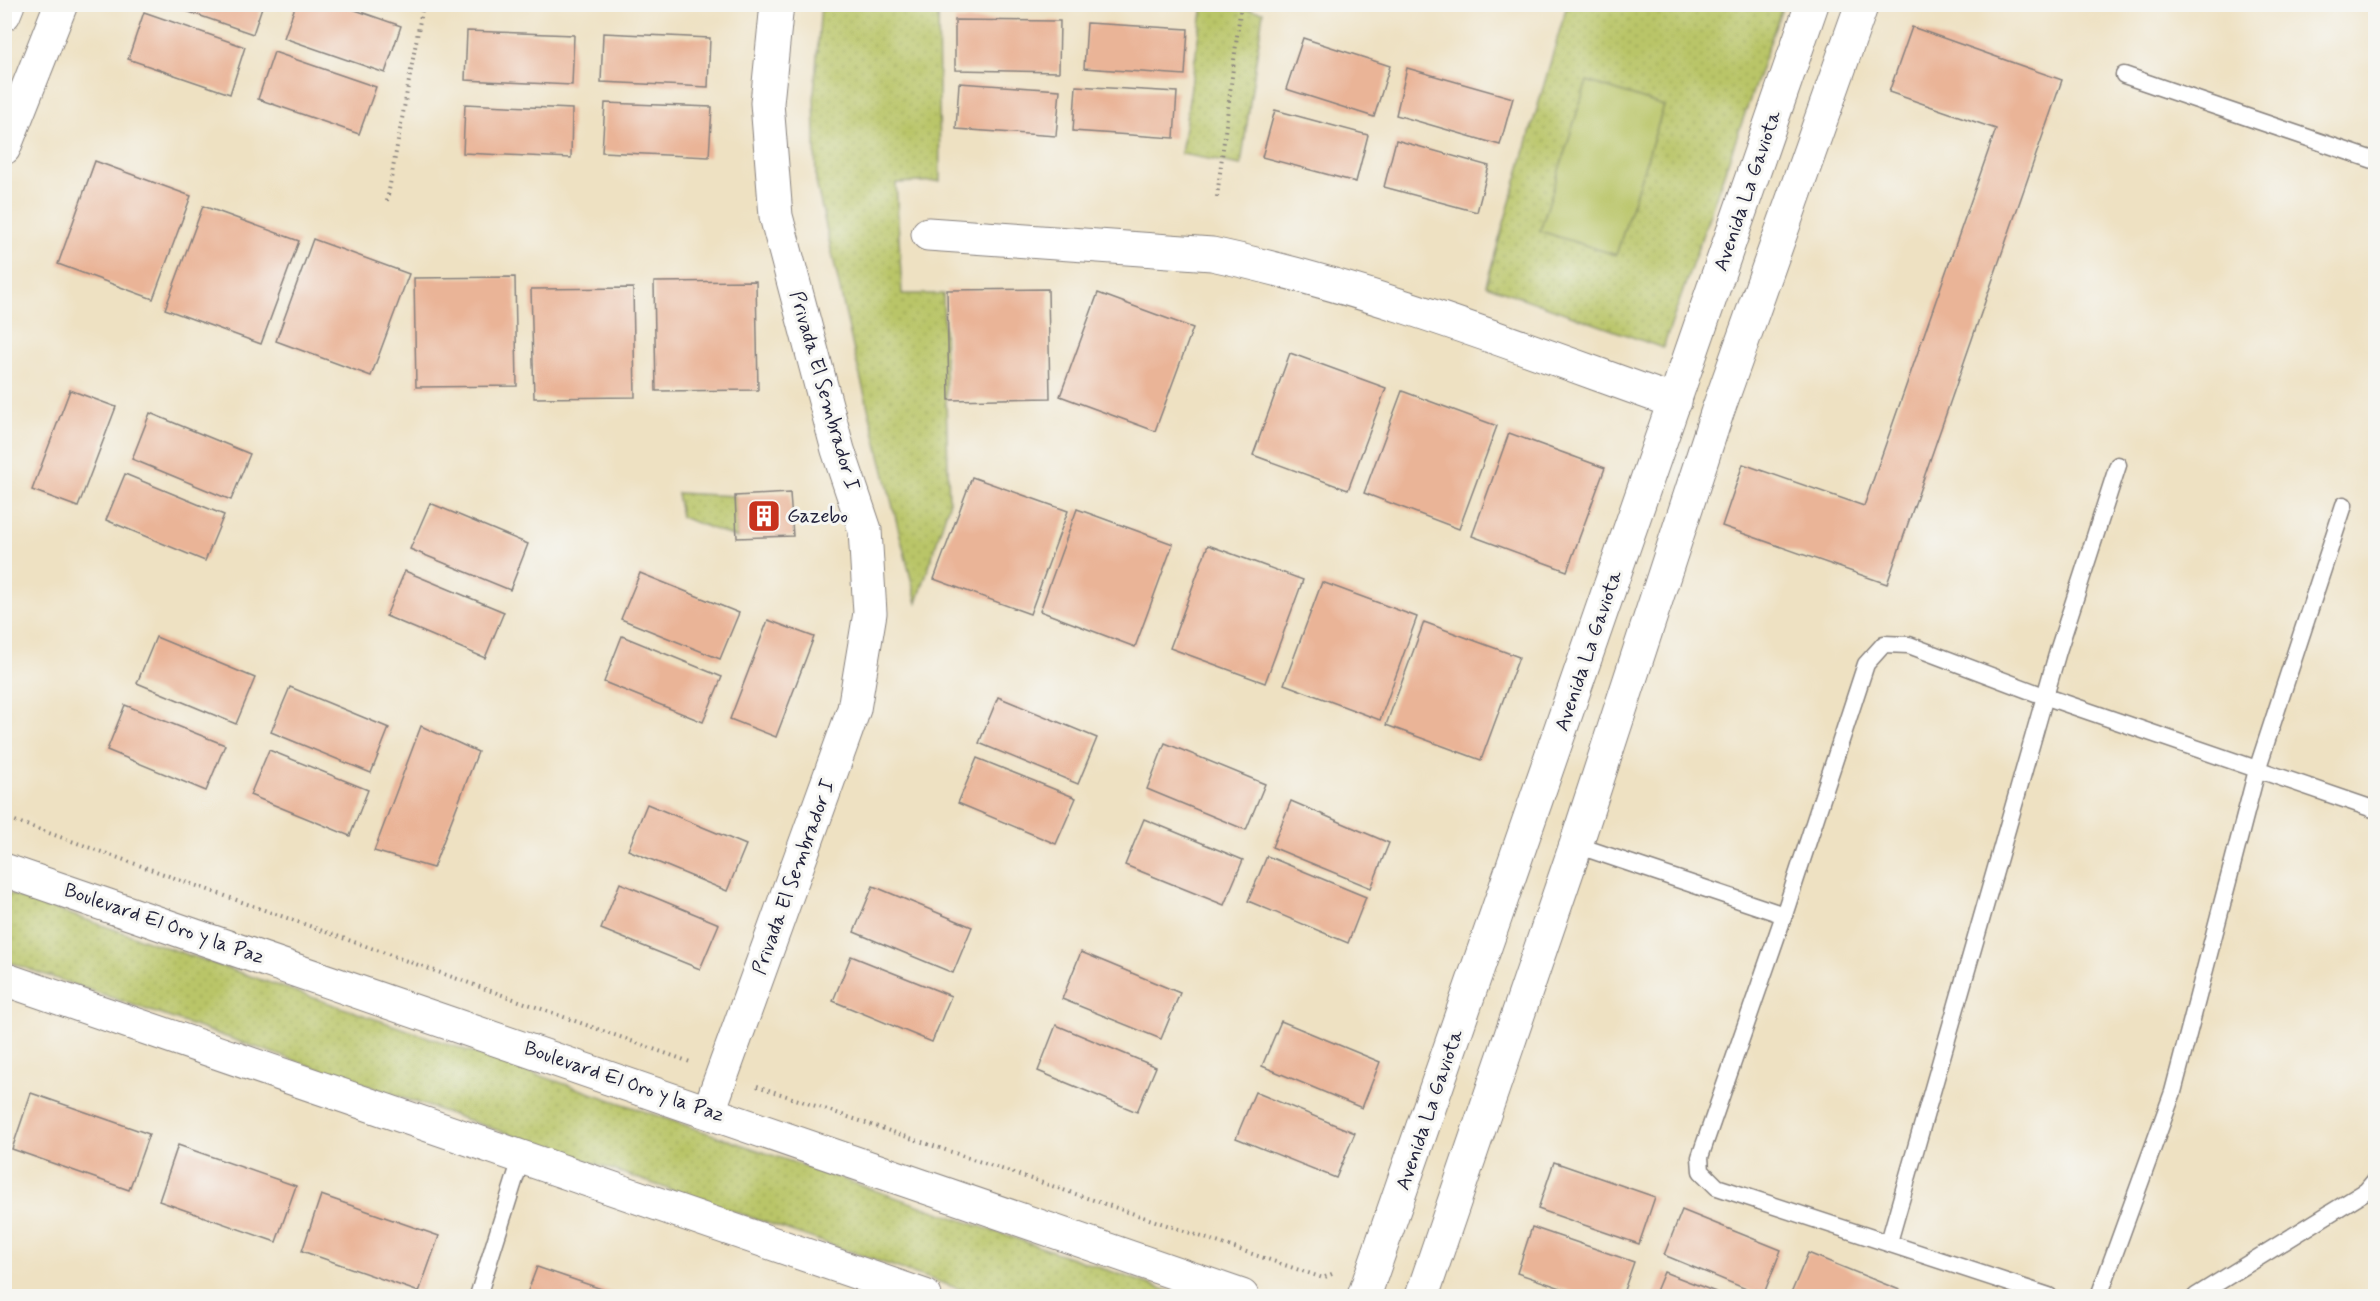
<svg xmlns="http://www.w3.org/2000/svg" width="2380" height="1301" font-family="Mynerve,sans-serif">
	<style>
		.grass { fill: url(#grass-dots); stroke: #6e7451; stroke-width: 1.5 }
		.garden { fill: #b9c567; stroke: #6e7451; stroke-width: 1.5 }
		.building { fill: #eab497 }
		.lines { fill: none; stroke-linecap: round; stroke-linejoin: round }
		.service-casing { stroke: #88827e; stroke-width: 19 }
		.minor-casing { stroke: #88827e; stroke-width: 35 }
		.path { stroke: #88827e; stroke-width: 4; stroke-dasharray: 1.5 4.5; stroke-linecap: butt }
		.service { stroke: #fff; stroke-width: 16 }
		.minor { stroke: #fff; stroke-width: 33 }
		.labels { text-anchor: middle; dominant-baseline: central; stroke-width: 6; stroke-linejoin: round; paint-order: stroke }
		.street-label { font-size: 20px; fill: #22223b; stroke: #f6f6f2 }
		.poi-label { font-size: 20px; fill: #22223b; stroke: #f6f6f2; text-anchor: start }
	</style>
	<defs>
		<pattern id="grass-dots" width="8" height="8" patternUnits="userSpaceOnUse" patternTransform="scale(1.5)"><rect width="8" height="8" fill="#b9c567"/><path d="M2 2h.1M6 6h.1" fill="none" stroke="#9fa95a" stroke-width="1.8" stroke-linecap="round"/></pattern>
	</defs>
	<rect width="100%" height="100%" fill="#f6f6f2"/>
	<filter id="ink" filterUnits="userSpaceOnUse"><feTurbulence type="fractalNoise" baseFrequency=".0167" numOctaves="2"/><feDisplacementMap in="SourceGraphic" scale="12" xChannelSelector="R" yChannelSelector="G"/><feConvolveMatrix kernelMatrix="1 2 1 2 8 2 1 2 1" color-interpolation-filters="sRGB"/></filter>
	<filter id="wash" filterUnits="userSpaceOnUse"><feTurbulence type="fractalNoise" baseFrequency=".008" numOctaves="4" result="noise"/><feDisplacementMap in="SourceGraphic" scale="24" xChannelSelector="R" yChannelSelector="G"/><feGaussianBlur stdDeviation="1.35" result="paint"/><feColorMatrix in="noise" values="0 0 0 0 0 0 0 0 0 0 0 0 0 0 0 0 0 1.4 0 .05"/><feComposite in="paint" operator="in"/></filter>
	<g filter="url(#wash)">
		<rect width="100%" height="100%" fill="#eee1c2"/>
		<g class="grass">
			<path d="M916,4l22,3 2,174 -44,2 6,111h41l6,210 -32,99 -63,-251 -38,-170 -2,-88 7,-89z"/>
			<path d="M1203,5h18l42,7 -22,153 -60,-11z"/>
			<path d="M1567,5h216l-120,343 -177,-63z"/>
			<path d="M677,493l58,3 2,42 -56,-21z"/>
			<path d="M5,892l1178,404h-203l-975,-335z"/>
		</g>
		<path class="garden" d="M1587,81l77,25 -48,149 -76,-24z"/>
		<g id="blocks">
			<g class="building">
				<path d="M166,4h97l-10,30z"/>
				<path d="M296,4h42l63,22 -16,47 -101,-35z"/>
				<path d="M144,12l101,35 -15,47 -102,-35z"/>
				<path d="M955,20l105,1 -1,51 -104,-2z"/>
				<path d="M1087,23l101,6 -3,46 -101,-7z"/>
				<path d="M1912,27l150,53 -175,504 -165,-58 21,-62 121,42 132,-377 -107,-37z"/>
				<path d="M467,31l107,4 -2,50 -107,-5z"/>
				<path d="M603,33l107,5 -2,49 -107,-5z"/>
				<path d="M1303,38l87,28 -16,51 -88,-28z"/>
				<path d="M274,52l102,35 -17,47 -101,-35z"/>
				<path d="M1407,68l106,30 -13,47 -104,-30z"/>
				<path d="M959,83l101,7 -4,46 -100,-7z"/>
				<path d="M1076,86l101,6 -3,46 -101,-7z"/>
				<path d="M605,103l107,4 -3,50 -107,-5z"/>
				<path d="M465,104l107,5 -1,49 -108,-5z"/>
				<path d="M1275,110l93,25 -12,47 -94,-25z"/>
				<path d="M1396,140l93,26 -12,46 -93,-25z"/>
				<path d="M95,161l96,35 -38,103 -95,-35z"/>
				<path d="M203,206l96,35 -38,103 -96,-35z"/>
				<path d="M313,239l96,35 -38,102 -95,-35z"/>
				<path d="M515,277l2,109 -101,1 -2,-109z"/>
				<path d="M756,281l2,109 -102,1 -2,-109z"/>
				<path d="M633,288l2,109 -101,1 -3,-109z"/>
				<path d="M1048,289l2,109 -101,2 -2,-110z"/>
				<path d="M1098,293l95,35 -38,103 -95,-35z"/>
				<path d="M1290,353l96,35 -38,102 -95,-35z"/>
				<path d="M70,390l46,17 -38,100 -46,-17z"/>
				<path d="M1402,391l95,35 -38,103 -95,-36z"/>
				<path d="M150,413l100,41 -19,46 -99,-41z"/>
				<path d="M1509,433l96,35 -38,103 -95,-35z"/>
				<path d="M125,474l99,41 -19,46 -99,-41z"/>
				<path d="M972,477l96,34 -38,103 -96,-35z"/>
				<path d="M790,493l3,43 -56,2 -2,-42z"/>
				<path d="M430,503l98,41 -18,46 -100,-41z"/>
				<path d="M1077,509l96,35 -38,103 -95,-36z"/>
				<path d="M1208,545l95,35 -38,103 -95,-35z"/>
				<path d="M405,571l99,41 -19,46 -99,-42z"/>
				<path d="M640,573l99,40 -19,46 -99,-40z"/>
				<path d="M1322,582l95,35 -37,103 -96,-36z"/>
				<path d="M768,620l46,17 -38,100 -46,-18z"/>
				<path d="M1424,622l95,35 -38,103 -95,-35z"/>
				<path d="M622,636l100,41 -19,45 -99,-40z"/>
				<path d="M156,637l99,41 -19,46 -99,-41z"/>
				<path d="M290,687l99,41 -18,45 -100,-41z"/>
				<path d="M998,697l99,41 -19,46 -99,-41z"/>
				<path d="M125,705l100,40 -19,46 -99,-41z"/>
				<path d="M421,726l57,26 -45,116 -59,-17z"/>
				<path d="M1165,743l100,41 -19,46 -99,-41z"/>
				<path d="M269,750l99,40 -18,46 -100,-41z"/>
				<path d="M977,758l99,40 -20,46 -98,-41z"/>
				<path d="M1291,801l98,42 -18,45 -99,-41z"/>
				<path d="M647,804l99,41 -19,46 -99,-41z"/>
				<path d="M1144,819l99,41 -19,45 -99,-40z"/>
				<path d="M1267,856l99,41 -18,46 -100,-42z"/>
				<path d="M620,883l99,41 -19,45 -99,-40z"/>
				<path d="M873,886l99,41 -19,46 -99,-41z"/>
				<path d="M1081,952l99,41 -19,46 -99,-40z"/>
				<path d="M851,956l100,40 -19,46 -99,-41z"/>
				<path d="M1281,1021l99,41 -18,46 -100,-42z"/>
				<path d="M1056,1025l100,42 -19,45 -99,-41z"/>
				<path d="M1255,1092l100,41 -19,45 -100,-40z"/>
				<path d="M31,1093l118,41 -20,56 -117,-41z"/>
				<path d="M178,1145l118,41 -20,56 -117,-41z"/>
				<path d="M1554,1162l101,35 -16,47 -101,-35z"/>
				<path d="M321,1195l118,41 -20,56 -117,-41z"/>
				<path d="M1682,1210l99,40 -18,46 -99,-41z"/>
				<path d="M1532,1227l102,35 -12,34h-38l-67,-23z"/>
				<path d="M1808,1253l99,40 -1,3h-116z"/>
				<path d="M537,1267l85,29h-96z"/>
				<path d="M1664,1272l62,24h-72z"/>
			</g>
		</g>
	</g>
	<g filter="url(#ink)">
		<use href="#blocks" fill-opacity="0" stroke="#88827e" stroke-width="1.5"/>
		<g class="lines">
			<g class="service-casing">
				<g id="service">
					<path d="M2124,75l252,86"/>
					<path d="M1576,845l208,70 -84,242 1,14 16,16 332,109"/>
					<path d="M1784,915l82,-251 18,-20 25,1 135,51 332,114"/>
					<path d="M1889,1242l169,-591 60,-186"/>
					<path d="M478,1296l43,-137"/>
					<path d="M2099,1296l74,-204 84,-322 87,-265"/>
					<path d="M2196,1296l170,-105 10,-12"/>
				</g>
			</g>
			<g class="minor-casing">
				<g id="minor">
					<path d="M4,14l4,-10"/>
					<path d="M4,148l57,-144"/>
					<path d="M928,234l284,20c159,34 311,94 463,148"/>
					<path d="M4,870l1238,426"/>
					<path d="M4,979l921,317"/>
					<path d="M709,1111l145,-402 16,-96 -5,-83 -27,-80 -62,-234 -9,-113 10,-99"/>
					<path d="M1364,1296l448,-1292"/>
					<path d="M1422,1296l154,-451 141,-432 145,-409"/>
				</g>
			</g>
			<g class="path">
				<path d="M1217,197l24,-193"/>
				<path d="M387,201l36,-197"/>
				<path d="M4,817l686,245"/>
				<path d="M757,1086l566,192 11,-5"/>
			</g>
			<use href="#service" class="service"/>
			<use href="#minor" class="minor"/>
		</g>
	</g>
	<defs>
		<g id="building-square" transform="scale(1.725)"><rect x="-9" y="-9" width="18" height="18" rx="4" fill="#c8321e" stroke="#f6f6f2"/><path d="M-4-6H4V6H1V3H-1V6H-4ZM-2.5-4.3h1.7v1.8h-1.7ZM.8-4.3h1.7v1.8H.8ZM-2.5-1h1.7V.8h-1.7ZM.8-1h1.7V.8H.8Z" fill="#fff"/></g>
	</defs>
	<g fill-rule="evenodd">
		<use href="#building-square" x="764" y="516"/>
	</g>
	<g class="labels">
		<g class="street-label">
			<text transform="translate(1748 191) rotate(-71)">Avenida La Gaviota</text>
			<text transform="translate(824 391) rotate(74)">Privada El Sembrador I</text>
			<text transform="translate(1589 651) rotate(-71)">Avenida La Gaviota</text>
			<text transform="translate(794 877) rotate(-70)">Privada El Sembrador I</text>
			<text transform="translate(164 924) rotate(19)">Boulevard El Oro y la Paz</text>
			<text transform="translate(624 1082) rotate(19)">Boulevard El Oro y la Paz</text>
			<text transform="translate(1430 1110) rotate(-71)">Avenida La Gaviota</text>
		</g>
		<g class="poi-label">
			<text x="787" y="516">Gazebo</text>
		</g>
	</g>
	<rect width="2380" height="1301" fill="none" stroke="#f6f6f2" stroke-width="24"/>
</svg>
